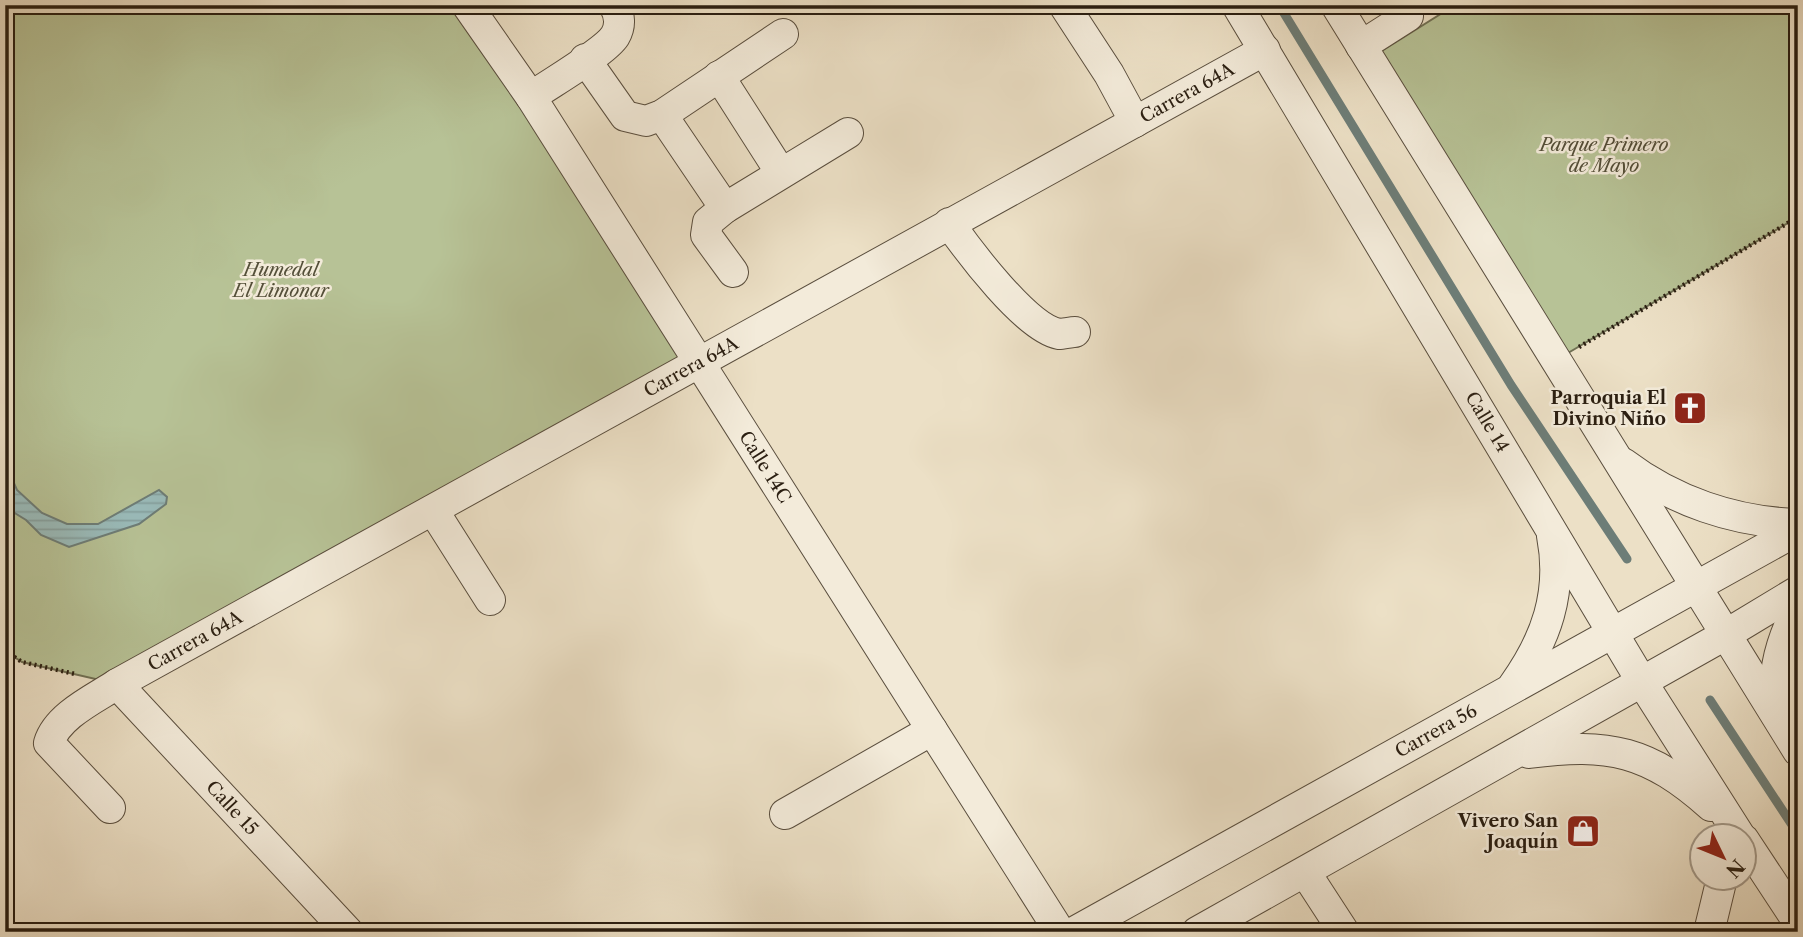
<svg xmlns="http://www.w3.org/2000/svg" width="1803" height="937" font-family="'Libre Caslon Text',serif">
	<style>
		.park { fill: #b7c296; stroke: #707054; stroke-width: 2 }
		.water { fill: url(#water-rules); stroke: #6d7d77; stroke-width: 2 }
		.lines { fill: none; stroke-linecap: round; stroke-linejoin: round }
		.stream { stroke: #6d7d77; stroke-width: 9 }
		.minor-casing { stroke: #5a4e3e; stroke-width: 32 }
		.path { stroke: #2a1e11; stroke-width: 4.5; stroke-dasharray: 2 3.5; stroke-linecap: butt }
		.minor { stroke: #f3ebda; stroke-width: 30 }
		.labels { text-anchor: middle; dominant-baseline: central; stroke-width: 5; stroke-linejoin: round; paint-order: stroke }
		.street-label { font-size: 18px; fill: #2a1e11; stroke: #f3ebda }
		.park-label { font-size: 18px; font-style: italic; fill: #544f39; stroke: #f3ebda }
		.poi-label { font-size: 18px; font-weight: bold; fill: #2a1e11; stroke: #f3ebda; text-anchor: end }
	</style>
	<defs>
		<pattern id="water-rules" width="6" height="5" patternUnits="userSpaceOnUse" patternTransform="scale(1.75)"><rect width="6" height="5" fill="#9abcbb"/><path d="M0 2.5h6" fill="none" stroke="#85a1a0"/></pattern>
	</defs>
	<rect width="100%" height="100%" fill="#ece0c6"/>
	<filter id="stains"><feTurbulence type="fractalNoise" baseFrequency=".00286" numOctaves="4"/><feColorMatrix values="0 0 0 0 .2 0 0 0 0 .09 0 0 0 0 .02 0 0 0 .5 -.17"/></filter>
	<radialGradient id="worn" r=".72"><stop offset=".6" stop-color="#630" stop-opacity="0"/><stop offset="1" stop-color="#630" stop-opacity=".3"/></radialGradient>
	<g class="park">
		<path d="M5,5h462l231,358 -581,321 -95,-22 -17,-11z"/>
		<path d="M1455,5h343v212l-230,136 -199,-294z"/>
	</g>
	<path class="water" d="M5,463l12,27 25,23 25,11h31l61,-34 8,7 -1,7 -27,20 -70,23 -28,-12 -15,-15 -21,-13z"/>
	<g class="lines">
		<g class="stream">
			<path d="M1279,5l232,380 116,174"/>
			<path d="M1710,700l88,134"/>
		</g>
		<g class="minor-casing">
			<g id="minor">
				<path d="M467,5l64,92 529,835"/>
				<path d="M1064,5l45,69 26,48"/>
				<path d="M1237,5l405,677 98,154"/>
				<path d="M1336,5l462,746"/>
				<path d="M1361,46l47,-30 -7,-11"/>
				<path d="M585,59l40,57 21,5 16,-6 121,-81"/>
				<path d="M719,76l62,97"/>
				<path d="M531,97c18,-13 74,-45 84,-61 6,-10 5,-21 -1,-31"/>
				<path d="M662,115l63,93"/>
				<path d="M949,223c19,27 77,105 110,111 4,0 12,-2 16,-2"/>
				<path d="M733,272l-27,-37 2,-13 17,-14 123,-75"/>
				<path d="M1623,463c50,38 111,59 175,61"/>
				<path d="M433,510l57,90"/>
				<path d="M117,684l231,248"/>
				<path d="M1513,686c33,-46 50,-93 39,-150"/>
				<path d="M1776,714c-5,-39 4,-73 22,-106"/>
				<path d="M1529,753c80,-11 120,-2 182,53"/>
				<path d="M110,808l-61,-65c8,-27 45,-44 68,-59l1148,-634"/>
				<path d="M785,814l147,-84"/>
				<path d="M1744,840l54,82"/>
				<path d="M1305,872l39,60"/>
				<path d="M1074,932l724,-402"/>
				<path d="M1197,932l528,-297 73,-44"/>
				<path d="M1709,932l13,-54"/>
			</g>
		</g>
		<g class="path">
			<path d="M1579,347l219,-130"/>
			<path d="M5,651l17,11 53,12"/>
		</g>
		<use href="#minor" class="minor"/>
	</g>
	<defs>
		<g id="church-square" transform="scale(1.75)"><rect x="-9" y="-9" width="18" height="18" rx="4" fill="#8f2418" stroke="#f3ebda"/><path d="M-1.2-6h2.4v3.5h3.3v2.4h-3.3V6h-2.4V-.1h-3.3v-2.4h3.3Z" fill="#fff"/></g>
		<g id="shop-square" transform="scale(1.75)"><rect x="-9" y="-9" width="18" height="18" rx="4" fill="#8f2418" stroke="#f3ebda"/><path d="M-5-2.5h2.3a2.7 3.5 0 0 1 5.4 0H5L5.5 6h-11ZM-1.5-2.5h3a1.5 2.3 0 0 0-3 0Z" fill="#fff"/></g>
	</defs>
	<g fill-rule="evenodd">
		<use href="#church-square" x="1690" y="408"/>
		<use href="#shop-square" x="1583" y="831"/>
	</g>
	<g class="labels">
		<g class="street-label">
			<text transform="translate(1187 93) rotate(-29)">Carrera 64A</text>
			<text transform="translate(691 367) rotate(-29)">Carrera 64A</text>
			<text transform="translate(1487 422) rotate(59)">Calle 14</text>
			<text transform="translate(765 467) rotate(58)">Calle 14C</text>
			<text transform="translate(195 641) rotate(-29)">Carrera 64A</text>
			<text transform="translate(1436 731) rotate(-29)">Carrera 56</text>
			<text transform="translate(232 808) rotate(47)">Calle 15</text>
		</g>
		<g class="park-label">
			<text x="1604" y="145">Parque Primero<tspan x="1604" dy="21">de Mayo</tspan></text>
			<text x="281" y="270">Humedal<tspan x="281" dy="21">El Limonar</tspan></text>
		</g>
		<g class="poi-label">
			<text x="1666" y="398">Parroquia El<tspan x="1666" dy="21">Divino Niño</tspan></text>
			<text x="1558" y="821">Vivero San<tspan x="1558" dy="21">Joaquín</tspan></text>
		</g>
	</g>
	<rect width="1803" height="937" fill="none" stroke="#ece0c6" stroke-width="28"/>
	<rect x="7" y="7" width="1789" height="923" fill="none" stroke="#2a1e11" stroke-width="3.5"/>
	<rect x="14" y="14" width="1775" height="909" fill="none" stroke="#2a1e11" stroke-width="2"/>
	<g transform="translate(1723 857) rotate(133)"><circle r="33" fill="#f3ebda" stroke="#a3998a" stroke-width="2"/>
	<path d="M0-5L12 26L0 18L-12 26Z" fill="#8f2418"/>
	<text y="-10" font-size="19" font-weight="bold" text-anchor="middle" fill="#2a1e11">N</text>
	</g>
	<rect width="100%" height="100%" filter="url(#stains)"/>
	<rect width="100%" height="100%" fill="url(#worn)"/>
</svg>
